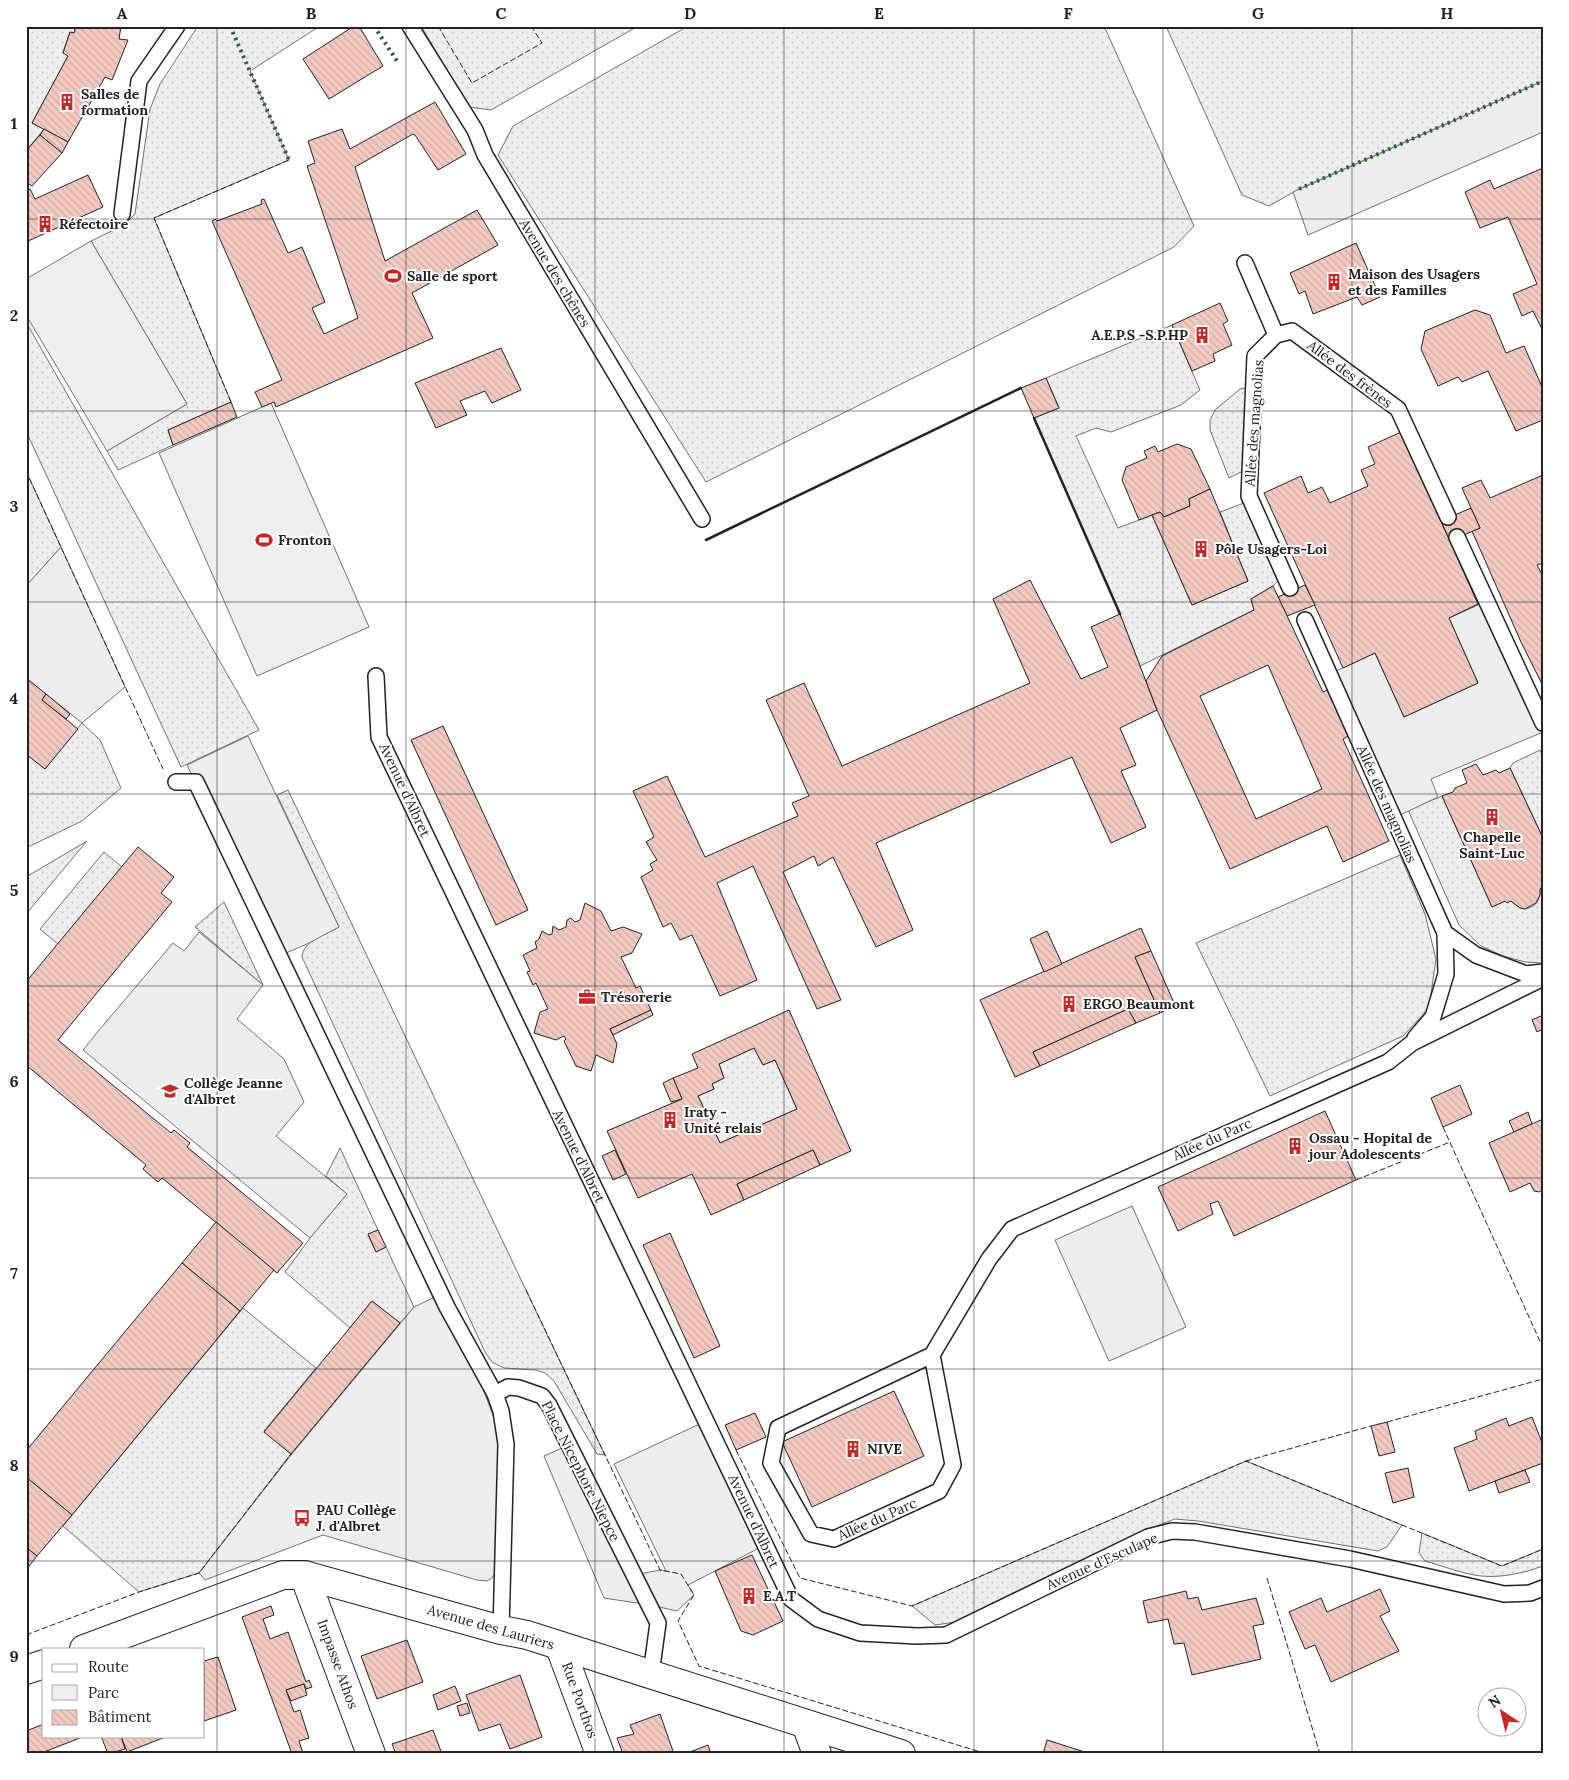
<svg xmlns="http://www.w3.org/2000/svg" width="1569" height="1780" font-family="Lora,serif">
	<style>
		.grass { fill: url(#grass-dots); stroke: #6f6f6f }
		.park { fill: #eee; stroke: #6f6f6f }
		.parking { fill: #ededed; stroke: #6f6f6f }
		.building { fill: url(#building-back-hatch); stroke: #222; fill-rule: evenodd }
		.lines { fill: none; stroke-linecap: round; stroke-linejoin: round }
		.service-casing { stroke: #222; stroke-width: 18 }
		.minor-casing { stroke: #222; stroke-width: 30 }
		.service { stroke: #fff; stroke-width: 15 }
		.minor { stroke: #fff; stroke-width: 28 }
		.hedge { stroke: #2f5e38; stroke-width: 4; stroke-dasharray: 2.5 4; stroke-linecap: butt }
		.fence { stroke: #222; stroke-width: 1; stroke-dasharray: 6 2.5; stroke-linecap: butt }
		.wall { stroke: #222; stroke-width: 2.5 }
		.grid { fill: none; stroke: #222; stroke-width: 1; stroke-opacity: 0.55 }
		.labels { text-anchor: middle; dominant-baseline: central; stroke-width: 4; stroke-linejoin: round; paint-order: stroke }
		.poi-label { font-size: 14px; font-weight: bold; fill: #222; stroke: #fff; text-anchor: start }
		.street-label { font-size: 14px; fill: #222; stroke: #fff }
		.neatline { fill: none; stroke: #222; stroke-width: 2 }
		.grid-label { font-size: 16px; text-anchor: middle; font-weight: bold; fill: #222 }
	</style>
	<defs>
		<pattern id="grass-dots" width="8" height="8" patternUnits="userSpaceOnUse" patternTransform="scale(1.25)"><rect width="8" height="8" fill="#eee"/><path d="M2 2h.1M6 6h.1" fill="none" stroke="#ccc" stroke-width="1.8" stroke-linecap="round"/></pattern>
		<pattern id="building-back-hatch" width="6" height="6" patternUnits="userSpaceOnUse" patternTransform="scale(1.25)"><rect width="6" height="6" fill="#f3c9c0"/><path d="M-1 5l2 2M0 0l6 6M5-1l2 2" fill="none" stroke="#d0aca5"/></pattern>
	</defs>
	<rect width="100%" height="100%" fill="#fff"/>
	<g class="grass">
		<path d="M26,26h50l-2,7 -4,-1 -7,20 5,4 -36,67 12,6 -18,22z"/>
		<path d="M198,26h122l-70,45 39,89 -135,58 77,184 -63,28 5,15 -55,25 -11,-19 80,-47 -96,-163 33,-16 11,-11 15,-105 10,-25z"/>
		<path d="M421,26h217l-147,84 -22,-3z"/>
		<path d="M688,26h416l90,200 -20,21 -468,235 -208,-327 15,-29z"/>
		<path d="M1166,26h377v55l-244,108 -30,17 -27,-11z"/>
		<path d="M26,322l233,408 -78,37 -155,-336z"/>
		<path d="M1172,325l28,65 -19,15 -70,27 -15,-4 -20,8 42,92 34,-13 40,90 56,-24 -28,-69 24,-9 36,76 -7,7 -22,13 3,11 -114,56 -20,-52 -86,-196 25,-10 -13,-30z"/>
		<path d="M1247,388l-2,82 -16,8 -19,-48v-10l5,-10 25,-21z"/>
		<path d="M26,471l35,76 -35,39z"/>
		<path d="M82,723l18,17 21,48 -39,33 -56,27v-94l19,15z"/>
		<path d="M1540,750l3,6v82l-33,-70 3,-5z"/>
		<path d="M288,790l276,580 41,85 -8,-1 -43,-73 -9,-8 -10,-3 -31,-2 -12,-6 -7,-10 -183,-395c1,-17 24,-22 37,-30l-62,-132z"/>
		<path d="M1442,796l50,111 13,-6h6c13,14 30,7 29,-12l3,-2v76l-18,-1 -22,-6 -22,-10 -22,-21 -51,-115z"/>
		<path d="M87,841l-61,73v-37z"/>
		<path d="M104,852l18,15 -64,77 -18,-15z"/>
		<path d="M1400,855l25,59 11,45 -7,49 -26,28 -133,60 -74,-153z"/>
		<path d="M224,902l39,83 -68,-58z"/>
		<path d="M754,1048l9,17 12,-5 22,49 -77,34 -22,-47 16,-7 -2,-5 12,-6 -5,-14z"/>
		<path d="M340,1148l38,82 -10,5 8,17 10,-5 28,60 -14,16 -28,-22 -22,27 -65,-56 25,-34 37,-44 -21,-18z"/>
		<path d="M243,1308l73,60 -52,63 27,23 -92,119 -60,19 -76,-66z"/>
		<path d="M1246,1461l156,64 -15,22 -9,4 -180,-30 -23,-2 -21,8 -198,95 -21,3 -23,-19z"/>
		<path d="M1422,1533l80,33 41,-17v17c-19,7 -41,12 -62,10 -18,-2 -38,-10 -56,-15l-6,-8z"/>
	</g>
	<g class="park">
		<path d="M91,241l96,163 -80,47 -81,-136v-36z"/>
		<path d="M271,403l98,224 -112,49 -98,-223z"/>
	</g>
	<g class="parking">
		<path d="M1543,81v51l-235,103 -15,-43z"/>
		<path d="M61,547l64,140 -43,36 -56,-45v-92z"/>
		<path d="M1487,601l56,122v9l-112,47 7,18 -44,21 -65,-144 46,-21 29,64 74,-34 -29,-65z"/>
		<path d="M248,736l91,191 -32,17 -28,12 -92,-191z"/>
		<path d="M199,932l64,53 -26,34 47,40 20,43 -28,34 71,58 -37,44 -227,-188 17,-21 73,-86 11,8z"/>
		<path d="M1132,1206l54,121 -77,34 -54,-121z"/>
		<path d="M437,1296l43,85 19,50 -2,137 -4,9 -6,4 -10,-1 -154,-45 -118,45 -6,-7 92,-118 123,-148z"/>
		<path d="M706,1421l59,124 -77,40 6,10 -17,16 -27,-6 -46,-7 -60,-142 25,-11 65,130 26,-5 6,1 -52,-107z"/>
	</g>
	<g class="building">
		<path d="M76,26h45l-2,13 9,1 -16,40 -7,-3 -37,65 -36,-19 36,-67 -5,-3 7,-21 4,1z"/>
		<path d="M354,26h5l24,40 -54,33 -26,-40z"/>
		<path d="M435,102l31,52 -28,16 -23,-35 -2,-1 -58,33 30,94 92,-51 21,35 -86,48 21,45 -157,69 -2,-5 -12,5 -7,-15 27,-12 -70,-159 3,-2 2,2 45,-17 -1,-4 3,-1 24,54 14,-6 23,55 -13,6 12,26 34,-16 -51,-152 8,-3 -7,-22 34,-12 8,20z"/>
		<path d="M44,129l24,13 -6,11 -22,-18z"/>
		<path d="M40,135l22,18 -30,33 -6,-4v-31z"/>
		<path d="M1543,168v163l-10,-20 -11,5 -9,-22 24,-10 -29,-67 -28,11 -15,-36 25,-12 4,9z"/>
		<path d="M88,175l15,32 -77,35v-52l4,-1 5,10z"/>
		<path d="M1356,243l24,54 -18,8 -5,-8 -44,17 -8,-23 -6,3 -9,-21z"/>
		<path d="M1220,303l8,18 -5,3 9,21 -19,9 2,7 -23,10 -20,-46z"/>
		<path d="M1475,310l15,5 16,38 18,-7 19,43v31l-27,11 -28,-60 -26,11 -4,-5 -20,9 -17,-37 4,-18z"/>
		<path d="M501,348l20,42 -29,13 -7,-12 -25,10 7,14 -31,13 -21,-45z"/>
		<path d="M1046,378l13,30 -25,10 -13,-30z"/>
		<path d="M231,402l6,15 -64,28 -5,-15z"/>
		<path d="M1401,432l77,172 -29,14 29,65 -74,34 -29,-64 -32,15 -79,-175 37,-17 7,17 14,-6 8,16 38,-17 -7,-16 14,-6 -7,-17z"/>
		<path d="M1177,444l14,5 19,40 -21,10 1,7 -26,11 -4,-5 -21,8 -17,-40 4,-13 21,-9 -3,-7 11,-5 3,6z"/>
		<path d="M1543,475v88l-6,2 6,11v110l-22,-44 -49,-111 8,-3 -18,-40 19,-8 9,18z"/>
		<path d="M1210,489l38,92 -56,24 -40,-90 8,-3 4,5 26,-11 -1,-7z"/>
		<path d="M1471,508l9,20 -30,13 -9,-20z"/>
		<path d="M1030,580l51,99 27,-12 -17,-40 29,-13 37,96 -37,18 16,37 -15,6 25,56 -35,16 -39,-86 -196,86 37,87 -37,17 -43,-90 -15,9 -4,-10 -31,16 58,128 -24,9 -64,-143 -36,17 40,97 -37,16 -28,-61 -12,5 -9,-17 -8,4 -22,-50 12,-7 -3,-6 7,-4 -11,-18 8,-5 -21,-46 34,-15 38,81 93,-41 -6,-13 17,-7 -43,-96 38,-17 38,83 188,-83 -37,-84z"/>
		<path d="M1305,585l10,20 -28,11 -9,-19z"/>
		<path d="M1273,586l50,106 7,-3 20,46 -7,4 46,102 -46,21 -16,-36 -97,43 -73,-159 -11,-29 16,-25 92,-46 -3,-11zM1268,665l54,124 -66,30 -56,-123z"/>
		<path d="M26,678l20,16 -4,6 36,29 -33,40 -19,-15z"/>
		<path d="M46,694l24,20 -4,5 -24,-19z"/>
		<path d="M443,726l85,184 -32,15 -85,-185z"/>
		<path d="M1476,764l7,11 13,-5 3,3 11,-5 33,70v49l-3,2v6l-4,8 -11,6 -5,-1 -9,-7 -4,2 -2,-2 -13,6 -50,-111 11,-4 2,-4 12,-5 -5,-13z"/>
		<path d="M138,847l36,30 -13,16 11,9 -114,138 113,93 3,-3 16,13 -3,4 116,96 -26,30 -115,-95 -4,4 -15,-13 3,-4 -120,-100v-83z"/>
		<path d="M585,903l16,8 10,20 12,-4 19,7 -10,19 -11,4 15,31 4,-2 11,24 -41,19 7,15 -4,19 -17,-8 -5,16 -15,-5 -12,-25 2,-2 -2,-3 -8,4 -22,-7 6,-21 8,-3 -12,-26 -3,2 -6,-13 3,-1 -7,-16 14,-7 -2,-6 4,-3 3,-8 7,4 3,-1 1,-8 6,4 7,-3 1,-7 4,-2 4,4 5,-2z"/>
		<path d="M1141,928l10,23 -16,6 25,56 -24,10 -8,-14 -95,43 7,14 -25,11 -35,-77z"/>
		<path d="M1047,931l15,33 -18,8 -14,-33z"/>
		<path d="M1151,951l24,54 -15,8 -25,-56z"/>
		<path d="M1128,1009l8,14 -96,43 -7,-14z"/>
		<path d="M651,1010l2,5 -40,20 -3,-6z"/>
		<path d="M789,1010l62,141 -31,14 -7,-15 -76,34 7,16 -33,15 -19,-41 -54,24 -31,-67 75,-32 -9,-21 25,-10 -6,-14zM754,1048l9,17 12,-5 22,49 -77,34 -22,-47 16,-7 -2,-5 12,-6 -5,-14z"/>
		<path d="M1543,1015v14l-6,3 -5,-12z"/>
		<path d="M673,1078l9,21 -11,3 -8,-19z"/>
		<path d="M1460,1085l12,29 -29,13 -12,-29z"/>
		<path d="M1325,1111l31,69 -122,56 -16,-35 -8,3 3,10 -35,17 -20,-44z"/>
		<path d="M1528,1112l4,12 -18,8 -5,-11z"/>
		<path d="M1543,1119v71l-4,2 -5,-1 -4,-8 -20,9 -21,-49z"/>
		<path d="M615,1150l11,24 -13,6 -11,-24z"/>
		<path d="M813,1150l7,15 -76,35 -7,-16z"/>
		<path d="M216,1222l58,48 -34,41 -58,-48z"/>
		<path d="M378,1230l8,17 -10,5 -8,-18z"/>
		<path d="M670,1233l50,113 -26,12 -51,-113z"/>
		<path d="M182,1263l58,48 -168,204 -46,-38v-26z"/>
		<path d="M372,1301l28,22 -109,131 -27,-22z"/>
		<path d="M894,1391l30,65 -112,51 -30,-65z"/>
		<path d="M755,1413l11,24 -30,13 -11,-25z"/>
		<path d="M1532,1417l11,28v18l-74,28 -15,-43 23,-9 -2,-8 31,-13 3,8z"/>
		<path d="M1387,1422l8,30 -16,4 -8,-30z"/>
		<path d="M1408,1468l6,29 -21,6 -8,-30z"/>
		<path d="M1525,1470l5,12 -31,11 -4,-12z"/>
		<path d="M26,1477l46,38 -35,41 -11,-9z"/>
		<path d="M26,1547l11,9 -11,14z"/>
		<path d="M752,1555l31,66 -30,14 -12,-4 -26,-60z"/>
		<path d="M1380,1589l10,22 -10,5 19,35 -68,31 -16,-37 -10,4 -16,-37 32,-14 6,14z"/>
		<path d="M1186,1591l2,8 10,-2 4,13 54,-12 8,26 -11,2 8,33 -69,16 -8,-32 -10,1 -6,-25 -20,4 -5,-22z"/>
		<path d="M271,1606l3,9 -11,4 7,20 18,-7 18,50 3,-2 3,7 -6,2 -2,-5 -18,6 8,22 6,-2 9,28 -10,3 4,12 -1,1h-10l-50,-137z"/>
		<path d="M407,1640l16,42 -46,17 -16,-43z"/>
		<path d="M218,1657l18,53 -32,11v-60z"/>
		<path d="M520,1675l22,62 -32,12 -10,-25 -21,7 -13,-36z"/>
		<path d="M304,1684l3,11 -16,6 -5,-11z"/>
		<path d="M455,1686l6,15 -23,9 -5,-15z"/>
		<path d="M467,1703l3,10 -10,3 -3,-10z"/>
		<path d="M660,1714l14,40h-51l-6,-16 17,-4 -4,-9z"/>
		<path d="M44,1724v12h41l-46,18h-13v-23z"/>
		<path d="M433,1730l9,24h-46l-4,-10z"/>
		<path d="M101,1736h20l4,13 -17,5z"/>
		<path d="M121,1736h47l-41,16z"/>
		<path d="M1047,1740l41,13 -45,1z"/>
		<path d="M708,1745l3,9h-21v-2z"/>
	</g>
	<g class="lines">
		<g class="service-casing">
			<g id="service">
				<path d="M410,26l65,104 10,25 217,364"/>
				<path d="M122,214l17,-133 38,-55"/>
				<path d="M1245,263l31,72"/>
				<path d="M1457,537l86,186"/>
				<path d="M1290,588l-41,-92 6,-140 21,-21 16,-4 106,78 50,108"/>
				<path d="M1305,620l140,313"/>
				<path d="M376,676l3,61 412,862 27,20 42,14 57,3 29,-1 202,-98 24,-6 23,1 155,27 154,35 26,-1 13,-5"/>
				<path d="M176,782h20l251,525 48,87 6,17 5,33 -5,186"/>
				<path d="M1415,1038l18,-21 13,-43 -1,-41 31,22 50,19 17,-2"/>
				<path d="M932,1355l21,110 -14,26 -105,48 -23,-5 -40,-71 7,-35 154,-73 57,-96 23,-30 376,-167 24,-19 131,-65"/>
				<path d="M495,1394l13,-7 11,1 23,8 7,9 109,218 -7,51"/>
			</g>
		</g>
		<g class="minor-casing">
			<g id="minor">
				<path d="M304,1575l67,179"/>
				<path d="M560,1647l40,107"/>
				<path d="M84,1649l199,-74h21l197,55 26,5 374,119"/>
				<path d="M26,1670l18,-6"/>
				<path d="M806,1724l11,30"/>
			</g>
		</g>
		<use href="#service" class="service"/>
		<use href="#minor" class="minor"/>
		<g class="hedge">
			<path d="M230,26l59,134"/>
			<path d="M374,26l23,35"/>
			<path d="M1299,189l244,-108"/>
		</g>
		<g class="fence">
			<path d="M438,26l34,57 70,-40 -11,-17"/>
			<path d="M231,402l-77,-184 135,-58"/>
			<path d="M26,471l137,298"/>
			<path d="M1443,1127l100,221"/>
			<path d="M1356,1180l94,-38"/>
			<path d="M526,1290l134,280 21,4 13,21 -16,26 21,45 288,88"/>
			<path d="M1387,1422l156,-43"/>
			<path d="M736,1450l64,128 112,28 334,-145 256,105 41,-17"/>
			<path d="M1246,1461l125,-35"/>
			<path d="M1267,1578l53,176"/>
			<path d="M26,1635l113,-43 60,-19 92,-119"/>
			<path d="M1533,1754l10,-4"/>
		</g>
		<g class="wall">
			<path d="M1034,418l86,196"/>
			<path d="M706,540l315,-152"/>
		</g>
	</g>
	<path class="grid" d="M217,26v1728M406,26v1728M595,26v1728M784,26v1728M974,26v1728M1163,26v1728M1352,26v1728M26,219h1517M26,411h1517M26,602h1517M26,794h1517M26,986h1517M26,1178h1517M26,1369h1517M26,1561h1517"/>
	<defs>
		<g id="building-bare" transform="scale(1.35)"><path d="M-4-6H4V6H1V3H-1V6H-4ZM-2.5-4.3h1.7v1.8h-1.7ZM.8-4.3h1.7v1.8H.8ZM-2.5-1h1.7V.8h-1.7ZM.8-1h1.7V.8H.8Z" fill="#c62828" stroke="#fff" stroke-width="2.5" paint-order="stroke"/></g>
		<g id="stadium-bare" transform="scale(1.35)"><path d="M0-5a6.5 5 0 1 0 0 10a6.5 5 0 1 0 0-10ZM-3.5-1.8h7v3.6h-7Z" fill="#c62828" stroke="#fff" stroke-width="2.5" paint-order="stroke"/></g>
		<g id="office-bare" transform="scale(1.35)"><path d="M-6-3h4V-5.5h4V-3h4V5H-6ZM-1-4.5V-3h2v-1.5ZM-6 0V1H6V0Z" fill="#c62828" stroke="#fff" stroke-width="2.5" paint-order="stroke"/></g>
		<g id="school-bare" transform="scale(1.35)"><path d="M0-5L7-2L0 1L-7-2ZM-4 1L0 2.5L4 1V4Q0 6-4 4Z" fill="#c62828" stroke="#fff" stroke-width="2.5" paint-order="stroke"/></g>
		<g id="bus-bare" transform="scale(1.35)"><path d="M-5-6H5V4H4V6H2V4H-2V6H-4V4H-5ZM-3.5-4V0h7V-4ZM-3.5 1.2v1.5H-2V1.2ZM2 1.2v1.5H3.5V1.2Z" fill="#c62828" stroke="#fff" stroke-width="2.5" paint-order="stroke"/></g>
	</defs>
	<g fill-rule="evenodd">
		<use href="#building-bare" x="67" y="102"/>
		<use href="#building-bare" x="45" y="224"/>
		<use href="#stadium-bare" x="393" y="276"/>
		<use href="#building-bare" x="1334" y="282"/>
		<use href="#building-bare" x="1202" y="335"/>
		<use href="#stadium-bare" x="264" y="540"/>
		<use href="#building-bare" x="1201" y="549"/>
		<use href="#building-bare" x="1492" y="817"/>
		<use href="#office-bare" x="587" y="997"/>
		<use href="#building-bare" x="1069" y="1004"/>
		<use href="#school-bare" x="170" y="1091"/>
		<use href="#building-bare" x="670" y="1120"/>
		<use href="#building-bare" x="1295" y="1146"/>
		<use href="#building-bare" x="853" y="1449"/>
		<use href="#bus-bare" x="302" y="1518"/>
		<use href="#building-bare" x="749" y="1596"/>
	</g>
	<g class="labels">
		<g class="poi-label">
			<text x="81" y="94">Salles de<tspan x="81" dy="16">formation</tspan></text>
			<text x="59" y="224">Réfectoire</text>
			<text x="1348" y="274">Maison des Usagers<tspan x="1348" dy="16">et des Familles</tspan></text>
			<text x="407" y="276">Salle de sport</text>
			<text x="1188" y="335" text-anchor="end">A.E.P.S -S.P.HP</text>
			<text x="278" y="540">Fronton</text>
			<text x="1215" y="549">Pôle Usagers-Loi</text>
			<text x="1492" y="837" text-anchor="middle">Chapelle<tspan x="1492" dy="16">Saint-Luc</tspan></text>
			<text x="601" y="997">Trésorerie</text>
			<text x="1083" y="1004">ERGO Beaumont</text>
			<text x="184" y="1083">Collège Jeanne<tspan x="184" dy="16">d'Albret</tspan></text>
			<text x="684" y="1112">Iraty -<tspan x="684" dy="16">Unité relais</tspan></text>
			<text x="1309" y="1138">Ossau - Hopital de<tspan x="1309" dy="16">jour Adolescents</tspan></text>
			<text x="867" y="1449">NIVE</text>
			<text x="316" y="1510">PAU Collège<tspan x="316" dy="16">J. d'Albret</tspan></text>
			<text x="763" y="1596">E.A.T</text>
		</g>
		<g class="street-label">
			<text transform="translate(555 273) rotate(59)">Avenue des chênes</text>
			<text transform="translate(1350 374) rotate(37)">Allée des frènes</text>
			<text transform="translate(1254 423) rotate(-86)">Allée des magnolias</text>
			<text transform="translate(405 790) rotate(65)">Avenue d'Albret</text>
			<text transform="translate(1387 804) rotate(66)">Allée des magnolias</text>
			<text transform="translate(1212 1139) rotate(-24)">Allée du Parc</text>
			<text transform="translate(579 1156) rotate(64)">Avenue d'Albret</text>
			<text transform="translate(581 1471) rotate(63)">Place Nicephore Niepce</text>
			<text transform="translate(877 1519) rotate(-24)">Allée du Parc</text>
			<text transform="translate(754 1521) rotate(65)">Avenue d'Albret</text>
			<text transform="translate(1102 1561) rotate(-24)">Avenue d'Esculape</text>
			<text transform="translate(491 1627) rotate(16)">Avenue des Lauriers</text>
			<text transform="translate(338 1664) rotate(70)">Impasse Athos</text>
			<text transform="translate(580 1700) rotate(70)">Rue Porthos</text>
		</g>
	</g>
	<rect width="1569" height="1780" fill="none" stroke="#ffffff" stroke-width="55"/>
	<rect x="42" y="1648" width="162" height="90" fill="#ffffff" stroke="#a7a7a7"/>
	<rect x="52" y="1664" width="25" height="8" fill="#ffffff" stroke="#a7a7a7"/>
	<text x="88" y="1672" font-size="15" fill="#222222">Route</text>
	<rect x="52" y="1685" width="25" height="15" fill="#eeeeee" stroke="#a7a7a7"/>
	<text x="88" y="1698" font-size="15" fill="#222222">Parc</text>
	<rect x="52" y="1710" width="25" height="15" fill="url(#building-back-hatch)" stroke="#a7a7a7"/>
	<text x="88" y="1722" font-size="15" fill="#222222">Bâtiment</text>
	<g transform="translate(1502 1712) rotate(325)"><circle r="24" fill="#ffffff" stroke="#a7a7a7"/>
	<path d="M0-4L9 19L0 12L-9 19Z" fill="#c62828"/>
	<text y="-8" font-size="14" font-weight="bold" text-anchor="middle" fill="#222222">N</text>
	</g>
	<rect x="28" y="28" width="1514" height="1724" class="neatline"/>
	<g class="grid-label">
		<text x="122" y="19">A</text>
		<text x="311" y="19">B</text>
		<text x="501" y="19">C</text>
		<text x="690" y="19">D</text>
		<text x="879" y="19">E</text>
		<text x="1068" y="19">F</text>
		<text x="1258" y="19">G</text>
		<text x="1447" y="19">H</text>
		<text x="14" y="129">1</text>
		<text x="14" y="321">2</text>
		<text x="14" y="512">3</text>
		<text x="14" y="704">4</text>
		<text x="14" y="896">5</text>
		<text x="14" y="1087">6</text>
		<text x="14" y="1279">7</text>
		<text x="14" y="1471">8</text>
		<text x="14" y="1662">9</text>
	</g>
</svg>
